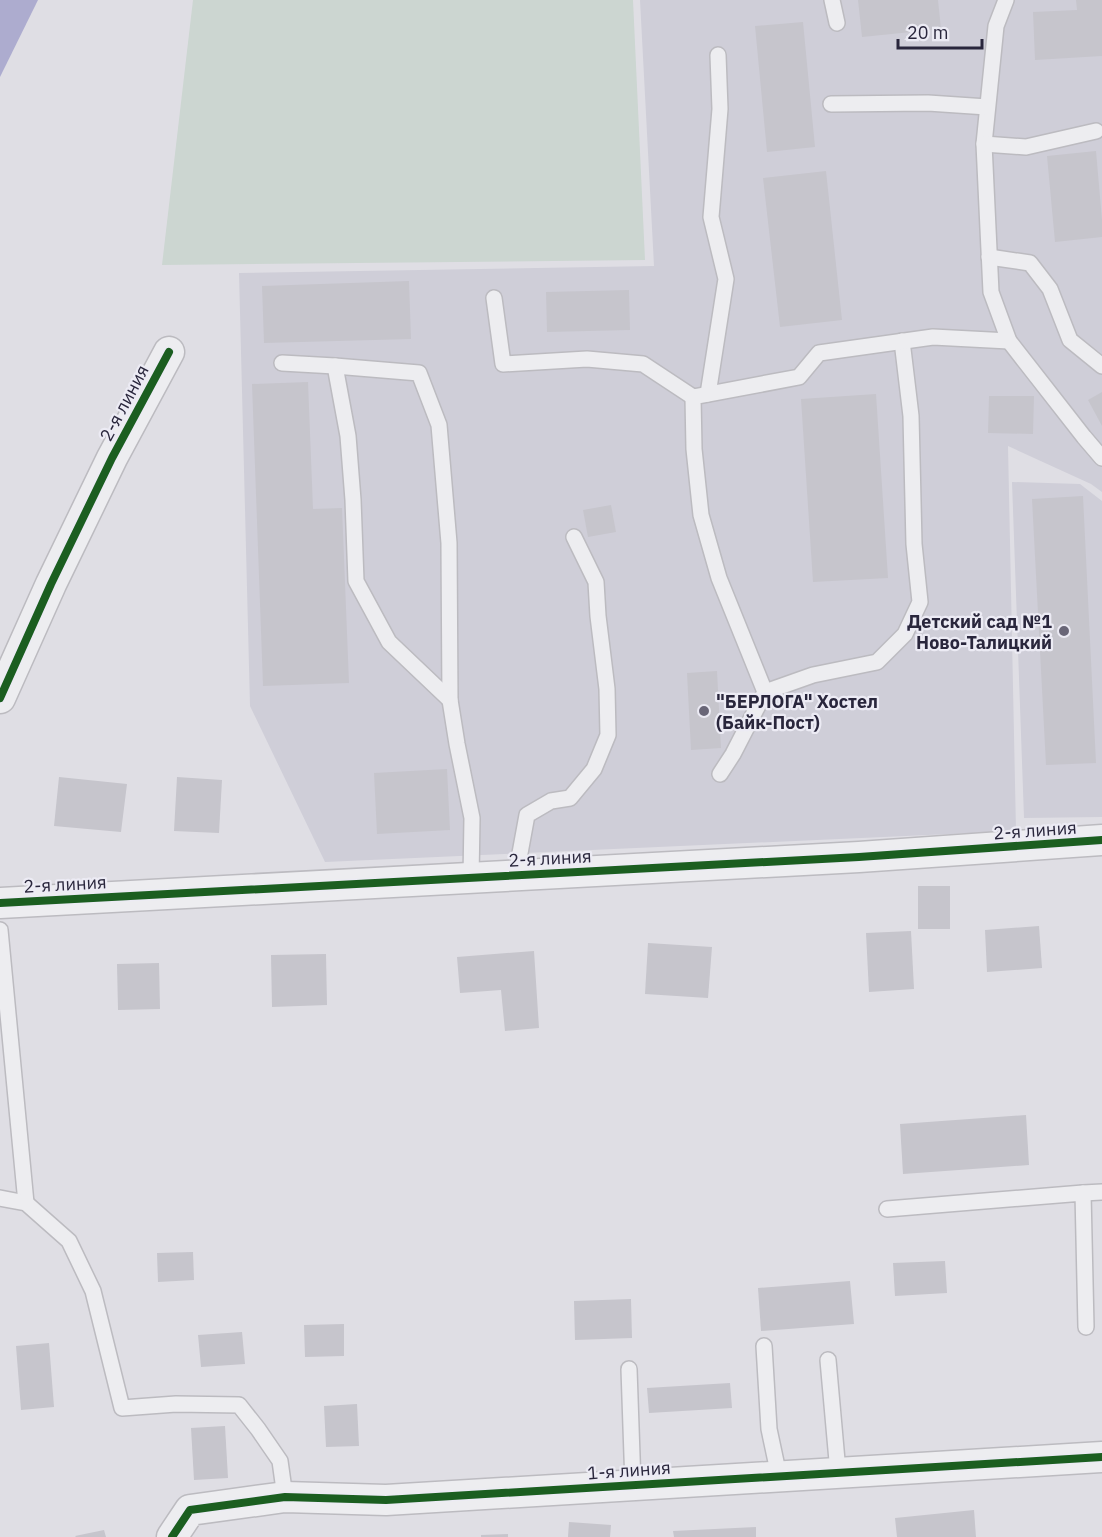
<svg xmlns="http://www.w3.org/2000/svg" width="1102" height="1537" font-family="'IBM Plex Sans',sans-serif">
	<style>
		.built { fill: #cfced8 }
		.green { fill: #ccd6d1 }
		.water { fill: #adaccf }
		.building { fill: #c6c5cc }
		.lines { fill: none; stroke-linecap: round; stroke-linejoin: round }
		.service-casing { stroke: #bcbbc0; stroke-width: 18 }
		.minor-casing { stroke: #bcbbc0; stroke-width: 33 }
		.service { stroke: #ededf0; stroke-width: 15 }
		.minor { stroke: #ededf0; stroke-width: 30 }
		.cycleway-casing { stroke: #ecebf4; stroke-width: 11 }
		.cycleway { stroke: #1b5e20; stroke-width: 8 }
		.poi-dot { fill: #696677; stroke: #ecebf4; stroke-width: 2 }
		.labels { text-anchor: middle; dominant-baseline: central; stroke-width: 4.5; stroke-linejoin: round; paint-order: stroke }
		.street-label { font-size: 18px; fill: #29263c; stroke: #ecebf4 }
		.poi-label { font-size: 18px; font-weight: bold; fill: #29263c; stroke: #ecebf4; text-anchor: end }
	</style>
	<rect width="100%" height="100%" fill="#dfdee4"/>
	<g class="built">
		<path d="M640,0h462v492l-11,-8 -83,-38 8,385 -691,31 -75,-156 -11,-433 415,-7z"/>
		<path d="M1012,482l68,2 22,17v316l-78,1z"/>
	</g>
	<path class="green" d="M193,0h440l12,260 -483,5z"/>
	<path class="water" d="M0,0h38l-38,77z"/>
	<g class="building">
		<path d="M858,0h80l3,29 -79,8z"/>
		<path d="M1076,0h26v56l-67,4 -2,-48 44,-2z"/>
		<path d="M803,22l12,125 -48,5 -12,-126z"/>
		<path d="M1096,151l6,69v17l-47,5 -8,-86z"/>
		<path d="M826,171l16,149 -62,7 -17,-149z"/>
		<path d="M409,281l2,58 -147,4 -2,-57z"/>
		<path d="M629,290l1,40 -83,2 -1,-40z"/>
		<path d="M308,382l5,127 29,-1 7,175 -86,3 -11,-302z"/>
		<path d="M1102,392v34l-14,-26z"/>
		<path d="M876,394l12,184 -75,4 -12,-183z"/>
		<path d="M989,396h45l-1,38 -45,-1z"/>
		<path d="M1083,496l13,267 -50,2 -14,-266z"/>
		<path d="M611,505l5,27 -28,5 -5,-27z"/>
		<path d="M717,671l4,77 -30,2 -4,-77z"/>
		<path d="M447,769l3,61 -73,4 -3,-61z"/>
		<path d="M59,777l68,7 -6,48 -67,-6z"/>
		<path d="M177,777l45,3 -3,53 -45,-2z"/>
		<rect x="918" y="886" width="32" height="43"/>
		<path d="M1039,926l3,42 -55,4 -2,-42z"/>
		<path d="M911,931l3,58 -45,3 -3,-59z"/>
		<path d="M648,943l64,4 -4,51 -63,-4z"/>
		<path d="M534,951l5,77 -34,3 -4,-41 -41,3 -3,-36z"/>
		<path d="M326,954l1,51 -55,2 -1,-52z"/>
		<path d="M159,963l1,46 -42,1 -1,-46z"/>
		<path d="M1026,1115l3,50 -126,9 -3,-50z"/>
		<path d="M193,1252l1,28 -36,2 -1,-29z"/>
		<path d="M945,1261l2,32 -52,3 -2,-33z"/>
		<path d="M850,1281l4,43 -93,7 -3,-43z"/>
		<path d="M631,1299l1,39 -57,2 -1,-39z"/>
		<path d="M344,1324v32l-39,1 -1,-32z"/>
		<path d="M242,1332l3,32 -44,3 -3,-32z"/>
		<path d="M49,1343l5,64 -33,3 -5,-64z"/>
		<path d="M730,1383l2,25 -83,5 -2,-25z"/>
		<path d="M357,1404l2,42 -33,1 -2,-41z"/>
		<path d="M225,1426l3,52 -34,2 -3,-52z"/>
		<path d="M974,1510l2,27h-79l-2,-19z"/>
		<path d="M569,1522l42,3 -1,12h-42z"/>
		<path d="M756,1527v10h-82l-1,-6z"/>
		<path d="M104,1530l2,7h-30l-1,-1z"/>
		<path d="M508,1534v3h-27v-2z"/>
	</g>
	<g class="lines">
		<g class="service-casing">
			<g id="service">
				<path d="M832,0l5,23"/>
				<path d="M1006,0l-10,26 -12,118 7,148 18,49 75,96 18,21"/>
				<path d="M831,104l97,-1 59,4"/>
				<path d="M984,144l42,3 70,-16"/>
				<path d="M989,257l41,6 20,26 20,51 32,26"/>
				<path d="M494,298l9,66 84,-5 56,5 50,33"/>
				<path d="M282,363l53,3 84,7 20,52 10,118 1,157 7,44 15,74 -1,60"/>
				<path d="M335,366l13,70 5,64 3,81 33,61 61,58"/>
				<path d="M708,394l18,-115 -15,-62 9,-108 -2,-54"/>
				<path d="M765,692l48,-17 64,-13 28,-28 15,-32 -6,-58 -3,-128 -9,-75"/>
				<path d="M720,774l13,-20 32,-62 -46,-114 -18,-63 -7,-66 -1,-52 106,-20 20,-24 114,-16 76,4"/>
				<path d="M516,875l11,-60 24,-14 19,-3 24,-29 14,-34 -1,-46 -9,-73 -2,-34 -22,-45"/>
				<path d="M0,930l26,273"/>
				<path d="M1083,1193l19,-1"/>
				<path d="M0,1198l26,5 43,38 24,50 29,117 54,-4 63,1 19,24 22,32 5,36"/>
				<path d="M887,1209l196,-16 3,134"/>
				<path d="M764,1346l5,83 10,47"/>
				<path d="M828,1360l10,112"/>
				<path d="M629,1369l4,116"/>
			</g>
		</g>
		<g class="minor-casing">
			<g id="minor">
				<path d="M0,698l51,-114 61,-126 57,-106"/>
				<path d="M0,903l859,-46 243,-17"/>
				<path d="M172,1537l18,-27 95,-13 101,3 716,-43"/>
			</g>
		</g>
		<use href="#service" class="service"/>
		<use href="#minor" class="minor"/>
		<g class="cycleway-casing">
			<g id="cycleway">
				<path d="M0,698l51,-114 61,-126 57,-106"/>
				<path d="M0,903l859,-46 243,-17"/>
				<path d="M172,1537l18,-27 95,-13 101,3 716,-43"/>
			</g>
		</g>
		<use href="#cycleway" class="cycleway"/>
	</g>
	<g class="poi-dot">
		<circle cx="1064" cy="631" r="6"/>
		<circle cx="704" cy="711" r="6"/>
	</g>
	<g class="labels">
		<g class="street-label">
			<text transform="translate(124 403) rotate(-62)">2-я линия</text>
			<text transform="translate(1035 830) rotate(-4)">2-я линия</text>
			<text transform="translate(550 858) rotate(-3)">2-я линия</text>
			<text transform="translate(65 884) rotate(-3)">2-я линия</text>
			<text transform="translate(629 1470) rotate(-4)">1-я линия</text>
		</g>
		<g class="poi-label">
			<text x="1052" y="621">Детский сад №1<tspan x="1052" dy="21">Ново-Талицкий</tspan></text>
			<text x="716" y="701" text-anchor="start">"БЕРЛОГА" Хостел<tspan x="716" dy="21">(Байк-Пост)</tspan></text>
		</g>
	</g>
	<path d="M898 39v9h84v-9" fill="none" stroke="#29263c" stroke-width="3"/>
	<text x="907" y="39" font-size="18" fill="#29263c" stroke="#ecebf4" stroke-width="4.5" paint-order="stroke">20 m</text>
</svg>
